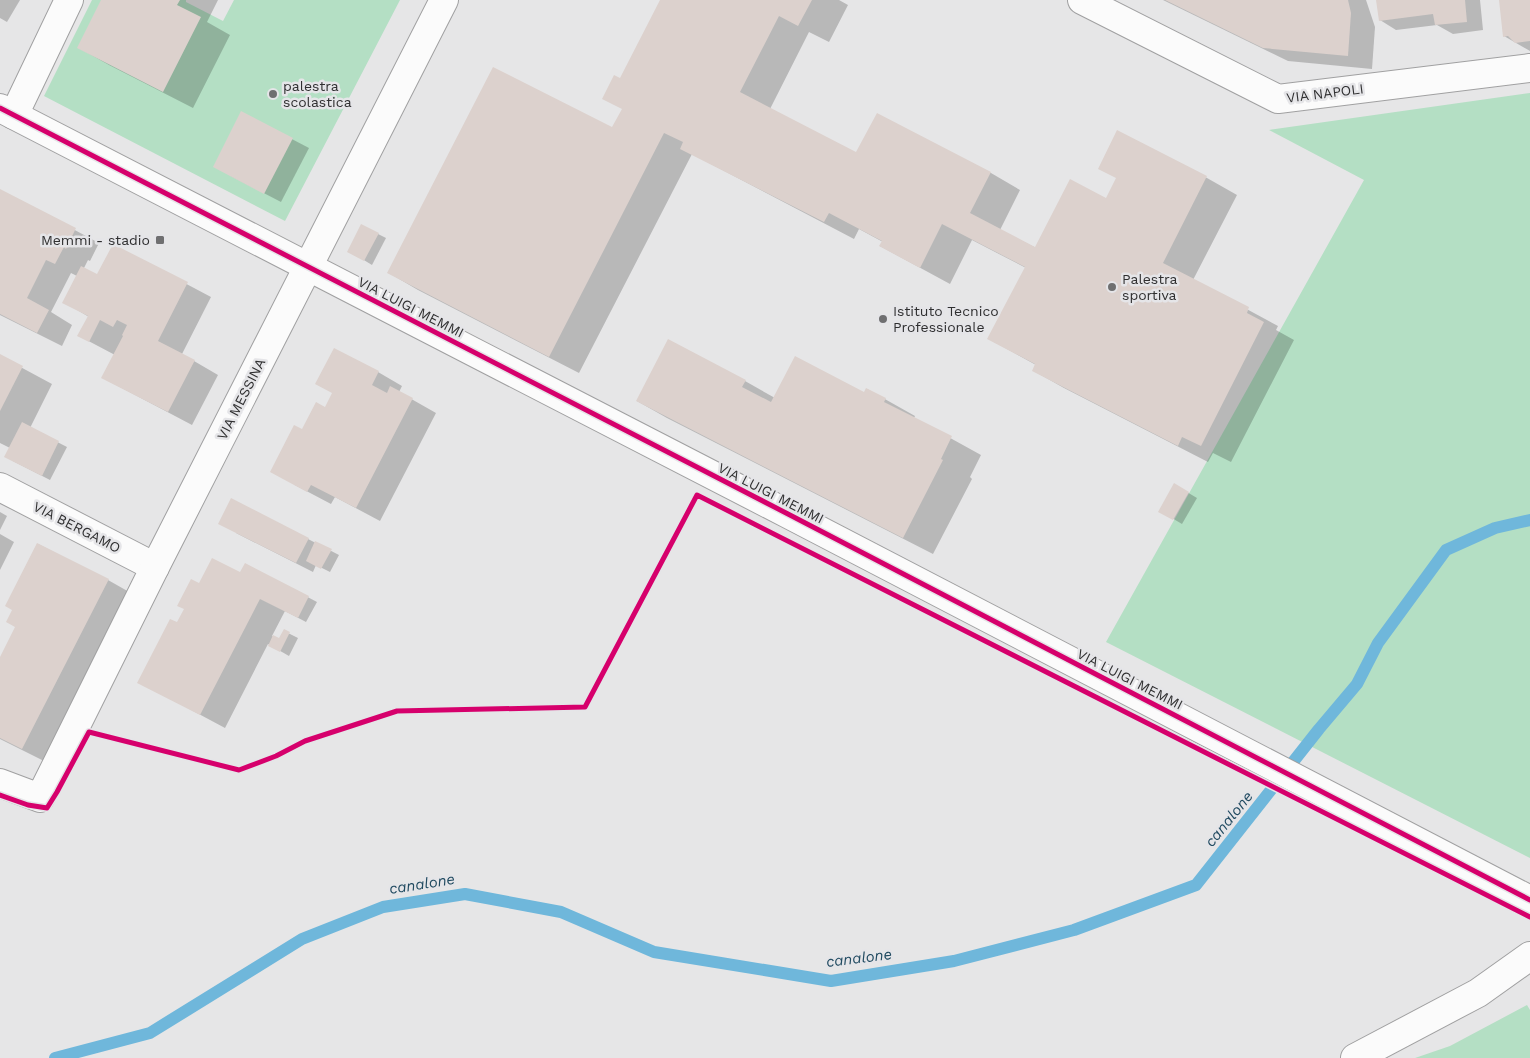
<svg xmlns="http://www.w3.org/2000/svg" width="1530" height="1058" font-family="'Work Sans',sans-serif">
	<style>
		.green { fill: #b4dfc4 }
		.shadow { fill: #0003 }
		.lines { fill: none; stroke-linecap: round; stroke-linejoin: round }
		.stream { stroke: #6fb7db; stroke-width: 12 }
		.building { fill: #dcd1cd }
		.street-casing { stroke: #a0a0a1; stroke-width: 30 }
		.secondary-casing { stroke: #a0a0a1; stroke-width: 30 }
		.street { stroke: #fbfbfb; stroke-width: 28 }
		.secondary { stroke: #fbfbfb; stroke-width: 28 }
		.cycleway-casing { stroke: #e5e5e8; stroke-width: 8 }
		.cycleway { stroke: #d6006c; stroke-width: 5 }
		.poi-dot { fill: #6f6f70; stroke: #e5e5e8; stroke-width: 2 }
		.labels { text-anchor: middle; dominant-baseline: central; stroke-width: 5; stroke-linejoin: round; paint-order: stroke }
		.poi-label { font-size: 14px; fill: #2f2f30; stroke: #e5e5e8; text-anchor: start }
		.street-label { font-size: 14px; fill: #2f2f30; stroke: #e5e5e8 }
		.water-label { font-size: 15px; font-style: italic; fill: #204a60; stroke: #e5e5e8 }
	</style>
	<rect width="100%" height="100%" fill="#e6e6e7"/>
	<g class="green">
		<path d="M92,0h94v2l37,19 11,-21h166l-115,221 -241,-125z"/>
		<path d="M1530,93v765l-424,-216 258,-462 -95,-50z"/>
		<path d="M1527,1005l3,5v48h-115l35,-12z"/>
	</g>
	<g class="shadow">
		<path d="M0,0h20l-13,22 -7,-4z"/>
		<path d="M103,0h115l-11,22 23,13 -37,73 -84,-43 -30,-17z"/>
		<path d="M662,0h177l9,5 -19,37 -20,-10 -39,77 87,45 21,-39 113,58 29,17 -20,40 36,18 71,-48 11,-21v-47l89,46 30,17 -44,85 85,46 -2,4 18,10 -63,122 -18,-9 -5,9 -144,-74 -30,-17 2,-6 -47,-26 37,-71 -54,-28 -22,44 -70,-38 3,-4 -24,-13 -5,10 -162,-85 -113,219 -161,-83 -29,-17 224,-144 10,-20 2,-27z"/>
		<path d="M1163,0h203l9,27 -3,42 -84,-8z"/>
		<path d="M1378,0h102l3,30 -30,4 -16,-9 -41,5 -16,-10z"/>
		<path d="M1500,0h30v51l-26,-15z"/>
		<path d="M242,113l67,35 -28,54 -50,-26z"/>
		<path d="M0,190l99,53 -9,18 -2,-1 -4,8 14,8 15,-31 98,52 -29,57 36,21 -26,50 -89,-47 12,-23 -36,-19 10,-19 -25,-15 13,-26 -6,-3 -20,39 21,13 -10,21 -62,-31z"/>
		<path d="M378,234l8,4 -14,27 -23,-14z"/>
		<path d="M0,356l52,28 -22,44 37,19 -17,33 -37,-19 -3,-13 -10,-5z"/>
		<path d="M378,372l24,14 -3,6 37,21 -56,108 -45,-24 -4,7 -36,-19 7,-54 24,-23z"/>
		<path d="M745,381l30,17 89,-5 3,-4 48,27 -1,2 67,37 -11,22 2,2 -39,75 -266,-136 -30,-17z"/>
		<path d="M1175,485l22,13 -15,26 -22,-13z"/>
		<path d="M0,512l7,4 -7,14z"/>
		<path d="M236,533l72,6 31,16 -9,17 -14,-7 -3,7z"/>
		<path d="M0,534l14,8 -14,28z"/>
		<path d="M38,544l70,36 30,17 -86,168 -52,-26v-80l17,-33z"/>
		<path d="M245,564l72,38 -11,20 -21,-11 -13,25 7,4 5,-9 14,7 -9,18 -21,-12 -43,84 -86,-46 39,-58 22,-39 52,-5z"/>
	</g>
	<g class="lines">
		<path class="stream" d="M55,1058l95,-25 152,-94 81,-32 82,-13 96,18 93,40 177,29 123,-20 120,-31 122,-45 123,-156 38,-45 21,-41 68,-93 49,-22 35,-8"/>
	</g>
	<g class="building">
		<path d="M101,0h79l-3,5 24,12 -38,75 -86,-44z"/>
		<path d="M660,0h152l-14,26 -19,-10 -39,76 116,60 21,-39 114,59 -21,41 65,34 35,-68 36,19 10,-20 -18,-9 19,-39 90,46 -44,87 86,44 -2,6 17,9 -63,124 -19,-9 -4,9 -146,-75 3,-7 -48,-25 38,-72 -83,-43 -22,44 -41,-22 3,-5 -53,-28 -5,9 -144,-73 3,-7 -19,-9 -115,224 -162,-84 106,-206 119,60 10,-18 -20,-10 12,-24 6,3z"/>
		<path d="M1165,0h183l3,13 -3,43 -85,-8z"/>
		<path d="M1376,0h89l2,22 -32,3 -2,-11 -54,7z"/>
		<path d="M1499,0h31v41l-15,2 -7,-7 -5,1z"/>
		<path d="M241,111l52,27 -29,56 -51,-27z"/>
		<path d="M0,189l76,39 -10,21 -2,-2 -9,17 -9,-4 -19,38 22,12 -12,23 -37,-19z"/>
		<path d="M361,224l18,9 -15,28 -17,-9z"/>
		<path d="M113,244l75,38 -30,59 37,19 -27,52 -67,-34 22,-42 -1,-1 5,-10 -10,-5 -4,7 -13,-7 -11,22 -12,-6 11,-20 -26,-13 19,-37 16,8z"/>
		<path d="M668,339l78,41 -4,7 29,15 24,-46 69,36 2,-4 20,10 -2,4 68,34 -11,23 2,1 -40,78 -267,-137z"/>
		<path d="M334,348l45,23 -7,14 15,8 3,-7 23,12 -57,110 -45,-23 -4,7 -37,-20 24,-47 8,4 14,-27 9,5 7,-14 -17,-9z"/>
		<path d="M0,354l23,12 -23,45z"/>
		<path d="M22,422l37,19 -17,35 -38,-19z"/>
		<path d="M1174,483l15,9 -16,28 -15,-8z"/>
		<path d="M231,498l78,40 -13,25 -78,-39z"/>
		<path d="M315,541l17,8 -11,20 -15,-8z"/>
		<path d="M37,543l72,36 -87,170 -22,-11v-81l15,-30 -9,-5 6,-12 -7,-4z"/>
		<path d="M212,558l28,14 5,-9 64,33 -11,22 -38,-19 -60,116 -63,-32 33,-64 7,3 7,-13 -7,-3 14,-27 8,4z"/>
		<path d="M284,629l6,3 -10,20 -12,-6 5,-11 6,3z"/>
	</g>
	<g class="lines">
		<g class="street-casing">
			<g id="street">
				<path d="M1082,0l196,99 252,-31"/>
				<path d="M14,115l55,-115"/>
				<path d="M0,487l155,80"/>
				<path d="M0,783l40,15 115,-231 289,-567"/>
				<path d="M1355,1058l123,-65 52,-37"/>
			</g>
		</g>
		<g class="secondary-casing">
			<path id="secondary" d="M0,108l788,406 742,386"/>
		</g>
		<use href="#street" class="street"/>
		<use href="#secondary" class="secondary"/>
		<g class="cycleway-casing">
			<g id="cycleway">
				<path d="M0,108l788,406 742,386"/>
				<path d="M0,795l28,10 19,3 10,-16 32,-60 150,38 37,-14 29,-15 92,-30 188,-4 112,-212 833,422"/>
			</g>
		</g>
		<use href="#cycleway" class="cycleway"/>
	</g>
	<g class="poi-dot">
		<circle cx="273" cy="94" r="5"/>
		<rect x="155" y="235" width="10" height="10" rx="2.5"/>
		<circle cx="1112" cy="287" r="5"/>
		<circle cx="883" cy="319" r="5"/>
	</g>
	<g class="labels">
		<g class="poi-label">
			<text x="283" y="86">palestra<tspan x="283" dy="16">scolastica</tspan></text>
			<text x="150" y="240" text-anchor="end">Memmi - stadio</text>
			<text x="1122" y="279">Palestra<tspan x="1122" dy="16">sportiva</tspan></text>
			<text x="893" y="311">Istituto Tecnico<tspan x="893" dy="16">Professionale</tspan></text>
		</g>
		<g class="street-label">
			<text transform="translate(1325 93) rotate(-7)">VIA NAPOLI</text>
			<text transform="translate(411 307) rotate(27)">VIA LUIGI MEMMI</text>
			<text transform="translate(241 399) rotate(-63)">VIA MESSINA</text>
			<text transform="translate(771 493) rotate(27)">VIA LUIGI MEMMI</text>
			<text transform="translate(77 527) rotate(27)">VIA BERGAMO</text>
			<text transform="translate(1130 679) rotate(27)">VIA LUIGI MEMMI</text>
		</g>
		<g class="water-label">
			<text transform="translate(1229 819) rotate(-51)">canalone</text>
			<text transform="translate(422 884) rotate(-9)">canalone</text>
			<text transform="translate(859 958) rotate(-7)">canalone</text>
		</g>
	</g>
</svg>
